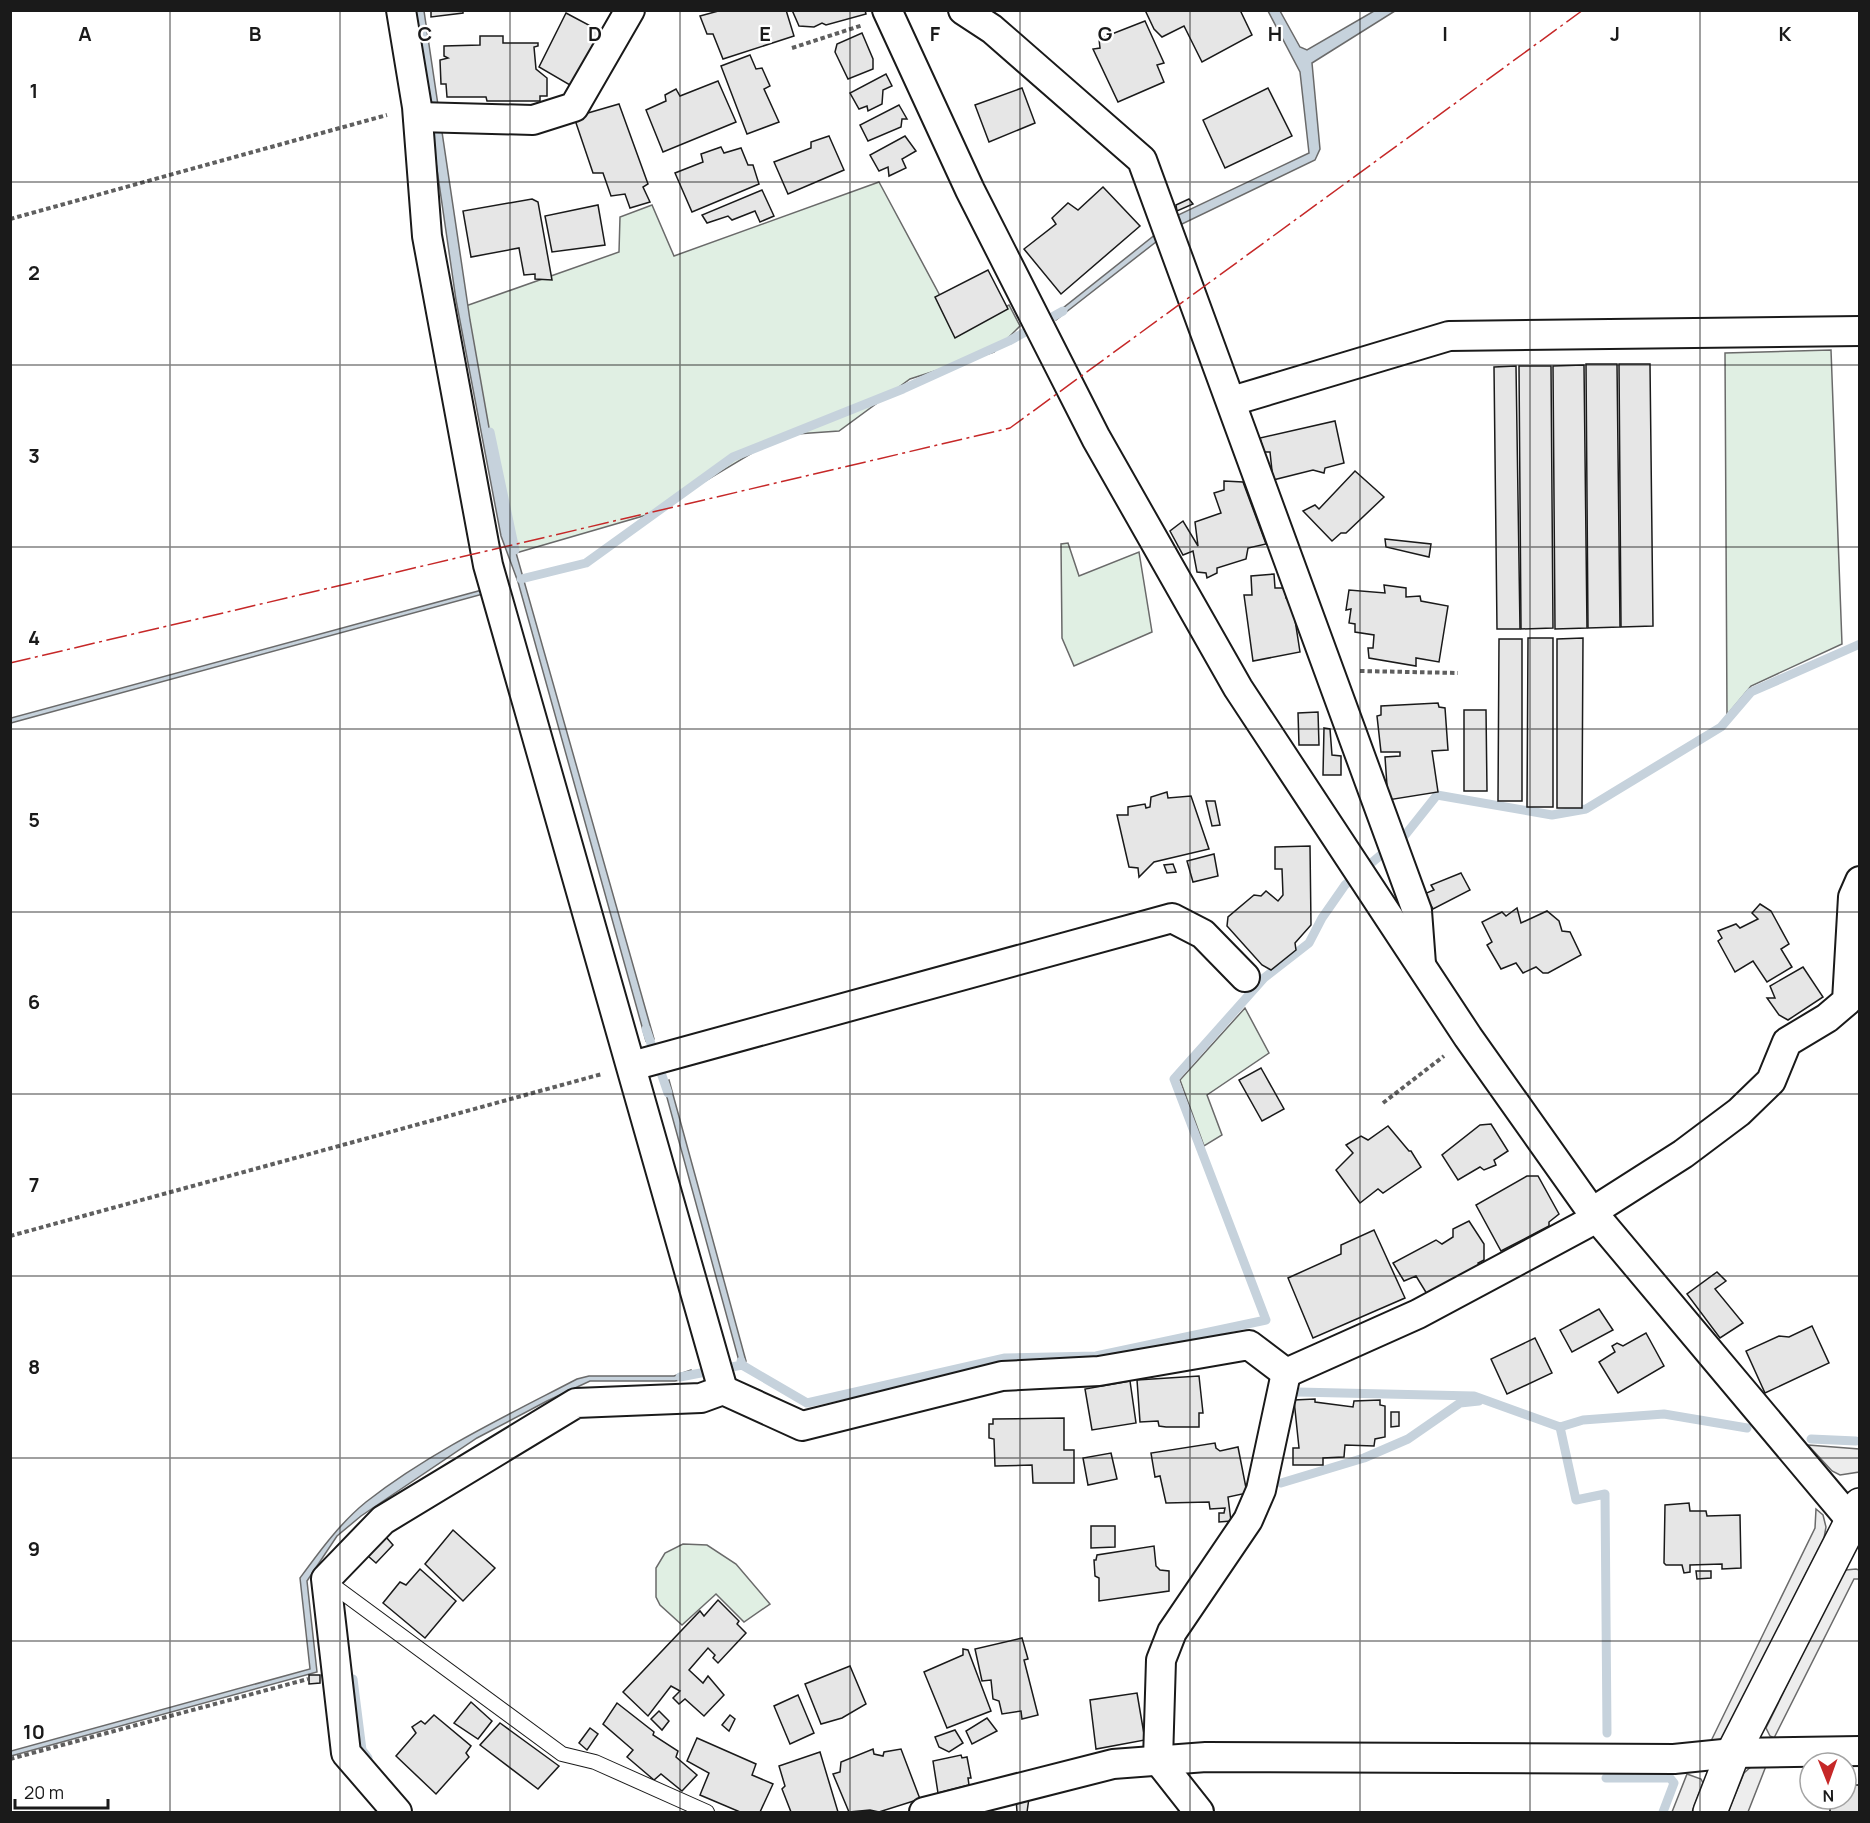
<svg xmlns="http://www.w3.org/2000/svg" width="1870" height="1823" font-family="Manrope,sans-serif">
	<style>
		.green { fill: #e0efe3; stroke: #6a6a6a; stroke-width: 1.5 }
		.parking { fill: #ededed; stroke: #6a6a6a; stroke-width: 1.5 }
		.water { fill: #c6d2dc; stroke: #6a6a6a; stroke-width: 1.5 }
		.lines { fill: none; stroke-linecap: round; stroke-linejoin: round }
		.stream { stroke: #c6d2dc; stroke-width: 9 }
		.building { fill: #e6e6e6; stroke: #1a1a1a; stroke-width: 1.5 }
		.lane-casing { stroke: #1a1a1a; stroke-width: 16 }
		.street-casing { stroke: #1a1a1a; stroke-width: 32 }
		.secondary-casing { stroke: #1a1a1a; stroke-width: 36 }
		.path { stroke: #5f5f5f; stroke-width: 4; stroke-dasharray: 4.5 3; stroke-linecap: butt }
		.lane { stroke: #fff; stroke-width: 14 }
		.street { stroke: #fff; stroke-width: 28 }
		.secondary { stroke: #fff; stroke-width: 33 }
		.power { stroke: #c62828; stroke-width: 1.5; stroke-dasharray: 21 4.5 3 4.5; stroke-linecap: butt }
		.grid { fill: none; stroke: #1a1a1a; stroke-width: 1.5; stroke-opacity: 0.55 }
		.grid-label { font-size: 20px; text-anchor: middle; font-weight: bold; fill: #1a1a1a; stroke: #fff; stroke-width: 4.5; stroke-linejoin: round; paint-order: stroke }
	</style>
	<rect width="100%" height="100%" fill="#fff"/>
	<g class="green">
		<path d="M879,182l80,149 50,-26 11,21 -26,26 -84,27 -71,52 -57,4 -132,79 -141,41 -49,-247 159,-56 1,-35 32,-12 22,51z"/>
		<path d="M1831,350l11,294 -91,42 -24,29 -2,-362z"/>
		<path d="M1068,543l11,33 60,-24 13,80 -78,34 -12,-28 -1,-94z"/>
		<path d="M1245,1008l24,45 -62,42 15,40 -18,11 -24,-66z"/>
		<path d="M683,1544l24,1 29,19 34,40 -26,18 -28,-28 -34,31 -22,-20 -4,-8v-29l9,-15z"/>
	</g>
	<g class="parking">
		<path d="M1808,1445l51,4v23l-19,3 -8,-4z"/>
		<path d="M1816,1509l7,6 3,12 -2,11 -102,202 -13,5 106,-217z"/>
		<path d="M1856,1569l3,1v9h-5l-80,159 -4,-2 -4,-8 73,-149 7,-9z"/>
		<path d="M1753,1765l13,1 -18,46h-20l16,-39z"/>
		<path d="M1687,1774l14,5 2,4 -11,29h-20z"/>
	</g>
	<g class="water">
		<path d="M414,11h10l46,309 33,187 151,532 -8,2 -128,-459 -17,-46 -45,-236z"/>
		<path d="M1268,11h12l20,36 7,3 67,-39h21l-83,52 8,86 -5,11 -135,65 -4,-9 133,-63 -9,-81z"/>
		<path d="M1156,234l5,4 -105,82 -3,-4z"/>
		<path d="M482,590l1,4 -472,129v-5z"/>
		<path d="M669,1080l77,281 -3,8h-6l-1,-5 3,-3 -76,-278z"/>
		<path d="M691,1370l2,7 -18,4h-85l-43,20 -70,37 -116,78 -24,20 -30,45 10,91 -306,84v-5l299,-82 -10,-91c19,-26 40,-55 66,-76 64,-50 140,-86 211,-123l12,-3h85z"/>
	</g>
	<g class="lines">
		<g class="stream">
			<path d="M490,432l25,118"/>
			<path d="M521,579l65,-16 147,-106 170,-68 106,-48 54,-30"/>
			<path d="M646,1029l22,64"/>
			<path d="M742,1365l65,38 198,-45 91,-2 170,-36 -92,-241 90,-101 45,-35 13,-25 23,-33 61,-51 31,-39 115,20 34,-6 135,-82 30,-35 109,-48"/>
			<path d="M680,1377l62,-12 -1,-4"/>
			<path d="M1297,1392l177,4 86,31 23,-7 81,-6 83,14"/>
			<path d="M1560,1427l16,73 29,-6 2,239"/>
			<path d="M1811,1439l45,2"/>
			<path d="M1281,1483l83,-25 44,-19 52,-36 19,-2"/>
			<path d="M353,1679l9,71 6,8"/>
			<path d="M1606,1778h64l4,5 -11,29"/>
		</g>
	</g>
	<g class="building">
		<path d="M431,10h32v3l-32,4z"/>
		<path d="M722,10h64l8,26 -71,23 -10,-25h-6l-7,-18z"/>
		<path d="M792,10h73l1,4 -40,11 -4,-2 -8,4 -15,-1z"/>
		<path d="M1145,10h95l12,25 -50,27 -18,-36 -22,11 -8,-8z"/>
		<path d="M566,13l34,18 -25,57 -36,-21z"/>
		<path d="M1145,21l19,42 -7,2 7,17 -46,20 -25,-53 7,-1 -1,-9z"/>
		<path d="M862,33l11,26v10l-25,10 -13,-27 2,-8z"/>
		<path d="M480,36h23v7h35v3l-4,1 2,22 11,9v18h-7v5h-53l-1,-4h-39l-1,-13h-5l-1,-24 8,-2 -4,-2v-10l36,-1z"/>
		<path d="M750,55l6,14 6,-1 8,18 -6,3 15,33 -32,12 -26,-68z"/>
		<path d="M886,74l6,12 -9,4 -1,14 -14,7 -1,-5 -8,3 -9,-16z"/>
		<path d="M718,81l18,41 -73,30 -17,-42 20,-9 -1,-6 11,-6 4,7z"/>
		<path d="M1022,88l13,35 -46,19 -14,-37z"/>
		<path d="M1268,88l24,48 -67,32 -22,-48z"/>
		<path d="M619,104l29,80 -5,3 7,15 -20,6 -5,-14 -14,2 -8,-23h-10l-19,-56z"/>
		<path d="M899,105l8,14h-5l-1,8 -33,14 -8,-16z"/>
		<path d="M829,136l15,34 -56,24 -14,-32 37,-14v-6z"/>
		<path d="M905,136l11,15 -14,8 4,9 -17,8 -1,-9 -9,4 -9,-16z"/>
		<path d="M721,147l3,6 17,-5 7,17h5l6,19 -67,28 -17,-39 28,-11 -2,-8z"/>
		<path d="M1103,187l37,39 -79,68 -37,-45 32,-25 -4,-6 16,-15 10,7z"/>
		<path d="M762,190l12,26 -14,6 -5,-11 -23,9 -4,-4 -21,7 -5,-8z"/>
		<path d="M532,199l6,3 14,78 -17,-1v-5l-11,1 -5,-27 -48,9 -8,-46z"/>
		<path d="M1189,199l4,5 -16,7 -1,-6z"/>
		<path d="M598,205l7,40 -53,7 -7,-36z"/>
		<path d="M988,270l20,39 -53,29 -20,-41z"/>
		<path d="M1586,364h31l3,263 -32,1z"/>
		<path d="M1619,364h31l3,262 -32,1z"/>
		<path d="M1584,365l3,263 -32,1 -2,-263z"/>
		<path d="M1516,366l4,263h-23l-3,-262z"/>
		<path d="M1519,366h32l2,262 -32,1z"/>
		<path d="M1335,421l9,42 -19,5 -1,5 -11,-3 -40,10 -3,-28h-6l-4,-14z"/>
		<path d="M1355,471l29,26 -38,36h-5l-9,8 -29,-30 12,-6 4,4z"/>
		<path d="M1224,481l19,1 23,62 -18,4 -2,11 -29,9v5l-10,5 -1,-5 -9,-1 -4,-21 -10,4 -13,-24 13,-10 15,25 -3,-24 26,-9 -7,-20 10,-3z"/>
		<path d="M1385,539l46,5 -2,13 -43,-10z"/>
		<path d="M1274,574l1,14h10l1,10 6,3 8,51 -47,9 -9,-66h8l-1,-19z"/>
		<path d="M1384,585l22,3v9l14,-1 1,5 27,5 -9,56 -23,-4v8l-47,-8 -1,-10h5l1,-13 -19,-3v-8l-6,-1 2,-14 -5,1 3,-20 36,3z"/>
		<path d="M1528,638h25v169h-26z"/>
		<path d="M1583,638l-1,170h-25v-169z"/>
		<path d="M1499,639h23v162h-24z"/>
		<path d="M1438,703l1,4 6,1 3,42 -16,1 6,41 -50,8 -3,-43 15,-1v-4h-19l-4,-36 4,-1v-9z"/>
		<path d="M1464,710h22l1,81h-23z"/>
		<path d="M1318,712l1,33h-20l-1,-32z"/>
		<path d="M1324,728l6,1 2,26 9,1v19h-18z"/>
		<path d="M1167,792l1,6 23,-2 18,53 -55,13 -15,15 -1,-9 -9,-1 -12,-52h11v-8l17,-3 1,4 4,-1 1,-10z"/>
		<path d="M1206,801h9l5,24 -8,1z"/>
		<path d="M1310,846l1,79 -16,18 1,7 -25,20 -9,-5 -35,-39 1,-9 26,-22 7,1 5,-5 12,10 5,-6 -1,-26h-7v-22z"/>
		<path d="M1214,854l4,22 -25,6 -6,-21z"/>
		<path d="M1173,864l3,8 -9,1 -3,-8z"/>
		<path d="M1461,873l9,17 -37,19 -9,-15 10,-4 -3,-5z"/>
		<path d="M1760,904l11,7 18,33 -8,5 11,18 -25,15 -14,-21 -18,11 -17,-31 4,-3 -4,-7 18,-7 4,4 18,-9 -6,-6z"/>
		<path d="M1517,908l4,15 26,-12 12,10 3,10 8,1 11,23 -33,18h-5l-7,-6 -13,6 -7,-10 -15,6 -14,-24 5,-3 -10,-20 20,-10 4,4z"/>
		<path d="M1803,967l20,30 -35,23 -9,-5 -12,-17h8l-5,-12z"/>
		<path d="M1261,1068l23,41 -22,12 -23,-41z"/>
		<path d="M1491,1124l17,27 -14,9 2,5 -12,5 -4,-3 -22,13 -16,-25 38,-30z"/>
		<path d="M1388,1126l21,25h2l10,16 -38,26 -5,-4 -18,14 -24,-33 17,-17 -7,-8 15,-9 7,4z"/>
		<path d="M1527,1176h11l21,38 -10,8v4l-48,25 -25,-46z"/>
		<path d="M1469,1221l15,23v16l-6,3 2,4 -53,27 -11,-18 -12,5 -11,-18 43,-23 6,4 11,-7v-8z"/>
		<path d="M1374,1230l31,68 -92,40 -25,-60 53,-24v-9z"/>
		<path d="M1717,1272l9,9 -11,8 28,34 -23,15 -33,-44z"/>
		<path d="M1599,1309l14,21 -41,22 -12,-22z"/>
		<path d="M1812,1326l17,37 -64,30 -19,-42 33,-15 10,1z"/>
		<path d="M1646,1333l18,33 -46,27 -19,-31 16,-10 -3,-6 5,-3 6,3z"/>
		<path d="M1535,1338l17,35 -45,21 -16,-35z"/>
		<path d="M1199,1376l4,37h-4v14h-33l-7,-1 -1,-5 -18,1 -3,-42z"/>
		<path d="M1130,1381l6,42 -44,7 -7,-41z"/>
		<path d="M1315,1399v3l38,5 1,-6 26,-1v5l5,1v31l-10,2 -1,7 -29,-1 -1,12 -21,1v7h-30v-17h6l-5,-48z"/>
		<path d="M1391,1412h8v14l-8,1z"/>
		<path d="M1064,1418v32h10v33h-41l-1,-18 -37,1 -1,-27 -5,-1v-14h4v-5z"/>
		<path d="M1215,1443l1,5 4,3 18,-4 9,46 -19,4 3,24 -12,1v-9h5l1,-5 -15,1 -1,-7 -43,1 -6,-27 -5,1 -4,-24z"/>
		<path d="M1111,1453l6,26 -29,6 -5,-27z"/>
		<path d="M1689,1503l1,8h16l1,5 33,-1 1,53 -19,1v-5l-32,1v7l-6,1 -2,-8h-16l-2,-2 1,-58z"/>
		<path d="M1091,1526h24v21l-24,1z"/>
		<path d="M453,1530l42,38 -32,33 -38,-37z"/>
		<path d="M386,1537l7,8 -17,18 -8,-7z"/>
		<path d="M1154,1546l2,20 4,4 9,1v20l-70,10v-23l-4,-2 -1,-16h2l1,-5z"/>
		<path d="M420,1569l36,32 -31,37 -42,-35 17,-21 6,3z"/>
		<path d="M1696,1571h15v7l-14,1z"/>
		<path d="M718,1600l21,21 -2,3 9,9 -28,30 -5,-5 2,-3 -7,-7 -19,22 14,13 5,-7 16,19 -20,21 -19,-17 -6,5 -6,-6 7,-7 -9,-5 -23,30 -25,-24 77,-81 4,5z"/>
		<path d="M1022,1638l6,21 -4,1 14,55 -16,4 -1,-8 -19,3 -3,-13 -6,-2 -2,-19 -9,1 -7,-32z"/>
		<path d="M963,1649l5,1 23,61 -44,17 -23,-56 39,-17z"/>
		<path d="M850,1666l16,38 -24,14 -21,6 -16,-40z"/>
		<path d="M309,1675h11v8l-11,1z"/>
		<path d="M1137,1693l8,47 -49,9 -6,-49z"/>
		<path d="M798,1695l16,38 -24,11 -16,-38z"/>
		<path d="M471,1702l21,19 -14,18 -24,-16z"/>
		<path d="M617,1703l37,29 -1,3 25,16 -2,6 21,18 -15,16 -21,-17 -7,6 -27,-23 6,-7 -30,-26z"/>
		<path d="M659,1711l10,10 -7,9 -11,-11z"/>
		<path d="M434,1715l37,31 -5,7 3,4 -33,37 -40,-38 20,-23 -4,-6 9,-6 4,3z"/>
		<path d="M730,1715l5,4 -6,12 -7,-6z"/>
		<path d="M987,1718l10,13 -25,13 -6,-13z"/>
		<path d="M500,1723l59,43 -21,23 -58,-44z"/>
		<path d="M590,1728l8,6 -11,16 -8,-7z"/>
		<path d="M955,1730l8,13 -14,9 -10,-5 -4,-10z"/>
		<path d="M697,1738l59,26 -4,11 21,9 -13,28h-20l-40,-17 9,-22 -22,-12z"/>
		<path d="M873,1749l1,5 9,2 1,-4 17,-3 19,50 -41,13 -9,-2 -21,2 -16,-38 7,-2 1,-10z"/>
		<path d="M820,1752l18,60h-47l-9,-23 3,-3 -6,-20z"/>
		<path d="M961,1755l1,3 5,-1 4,21h-3l1,7 -31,8 -5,-32z"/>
		<path d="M1846,1785h14v27h-30v-13h16z"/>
		<path d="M1016,1797l13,1 -2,14h-10z"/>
	</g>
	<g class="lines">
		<g class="lane-casing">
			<path id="lane" d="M327,1581l235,173 33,8 112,50"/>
		</g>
		<g class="street-casing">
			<g id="street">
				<path d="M401,10l16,97 10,129 61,329 235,825"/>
				<path d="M887,10l83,180 126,248 142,250 230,349 124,175 268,319"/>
				<path d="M963,10l29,19 150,131 275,751 4,53"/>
				<path d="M418,117l115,3 41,-13 56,-97"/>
				<path d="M1232,401l217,-65 411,-5"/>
				<path d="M632,1066l540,-148 31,16 42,43"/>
				<path d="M1592,1212l91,-58 56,-42 32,-31 16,-39 40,-24 20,-17 6,-104 7,-16"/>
				<path d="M397,1812l-51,-59 -20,-174 57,-59 193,-117 125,-5 22,-8 79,36 200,-50 97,-5 150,-26 37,28 132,-59 179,-96"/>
				<path d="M924,1812l189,-48 93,-7 468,2 59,-6 127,-2"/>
				<path d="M1199,1812l-41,-52 3,-100 11,-28 76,-112 13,-30 25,-117"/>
			</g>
		</g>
		<g class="secondary-casing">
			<path id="secondary" d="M1710,1812l23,-59 127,-248"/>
		</g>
		<g class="path">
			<path d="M792,48l71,-23"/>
			<path d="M10,219l377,-104"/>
			<path d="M1360,671l98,2"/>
			<path d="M1383,1103l61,-47"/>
			<path d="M10,1236l592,-162"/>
			<path d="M10,1759l298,-80"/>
		</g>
		<use href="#lane" class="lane"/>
		<use href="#street" class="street"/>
		<use href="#secondary" class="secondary"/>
		<path class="power" d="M10,663l1000,-235 573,-418"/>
	</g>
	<path class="grid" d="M170,10v1802M340,10v1802M510,10v1802M680,10v1802M850,10v1802M1020,10v1802M1190,10v1802M1360,10v1802M1530,10v1802M1700,10v1802M10,182h1850M10,365h1850M10,547h1850M10,729h1850M10,912h1850M10,1094h1850M10,1276h1850M10,1458h1850M10,1641h1850"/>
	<g class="grid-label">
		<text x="85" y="41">A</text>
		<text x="255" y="41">B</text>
		<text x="425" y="41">C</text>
		<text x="595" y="41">D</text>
		<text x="765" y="41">E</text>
		<text x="935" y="41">F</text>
		<text x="1105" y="41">G</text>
		<text x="1275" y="41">H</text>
		<text x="1445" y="41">I</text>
		<text x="1615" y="41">J</text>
		<text x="1785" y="41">K</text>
		<text x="34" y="98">1</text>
		<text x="34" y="280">2</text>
		<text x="34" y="463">3</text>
		<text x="34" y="645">4</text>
		<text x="34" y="827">5</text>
		<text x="34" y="1009">6</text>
		<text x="34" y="1192">7</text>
		<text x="34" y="1374">8</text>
		<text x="34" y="1556">9</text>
		<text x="34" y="1739">10</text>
	</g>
	<rect width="1870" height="1823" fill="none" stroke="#1a1a1a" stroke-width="24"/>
	<g transform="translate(1828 1781) rotate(179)"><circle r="28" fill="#ffffff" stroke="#a3a3a3" stroke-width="1.5"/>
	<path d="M0-4.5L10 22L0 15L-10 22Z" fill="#c62828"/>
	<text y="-9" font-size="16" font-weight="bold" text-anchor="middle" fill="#1a1a1a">N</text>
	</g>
	<path d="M15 1799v9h93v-9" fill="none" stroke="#1a1a1a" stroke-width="3"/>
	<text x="24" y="1799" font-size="18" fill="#1a1a1a" stroke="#ffffff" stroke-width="4.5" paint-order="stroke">20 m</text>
</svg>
